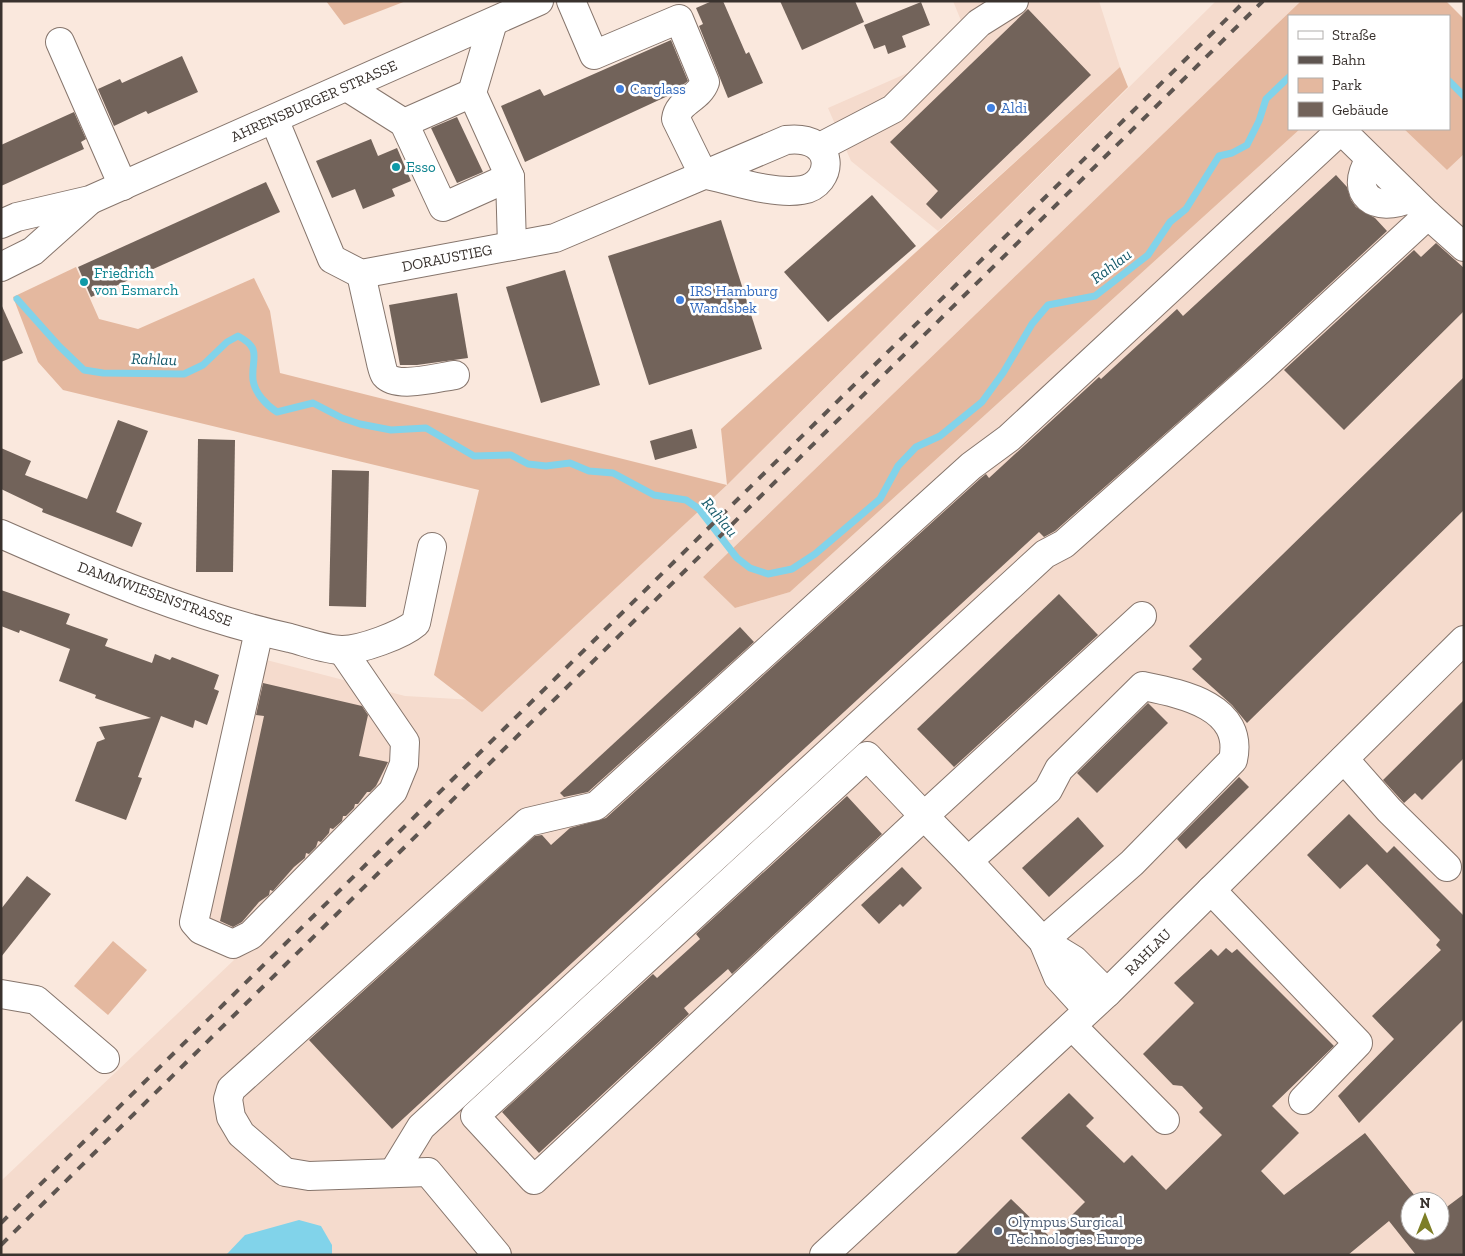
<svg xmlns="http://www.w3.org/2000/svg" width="1465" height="1256" font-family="'Zilla Slab',serif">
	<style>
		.built { fill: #f5dbcd; fill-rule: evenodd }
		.green { fill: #e4b89f }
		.water { fill: #81d3ea }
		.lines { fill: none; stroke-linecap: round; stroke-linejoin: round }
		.stream { stroke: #81d3ea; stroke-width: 7 }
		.building { fill: #72635a }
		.minor-casing { stroke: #86756c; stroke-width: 30 }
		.major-casing { stroke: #86756c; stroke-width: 30 }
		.minor { stroke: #fff; stroke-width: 28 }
		.major { stroke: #fff; stroke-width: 28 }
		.rail { stroke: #5e5550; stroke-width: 4; stroke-dasharray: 9 9; stroke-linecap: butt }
		.shop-dot { fill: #3f7fe0; stroke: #fff; stroke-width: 2 }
		.culture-dot { fill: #0f9aa8; stroke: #fff; stroke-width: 2 }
		.service-dot { fill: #5c6f8a; stroke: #fff; stroke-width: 2 }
		.labels { text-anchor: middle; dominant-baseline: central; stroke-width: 5; stroke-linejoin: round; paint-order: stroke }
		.shop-label { font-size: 15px; fill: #366cbe; stroke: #fff; text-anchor: start }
		.street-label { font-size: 15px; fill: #39322e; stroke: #fff }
		.culture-label { font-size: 15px; fill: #0d838f; stroke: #fff; text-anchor: start }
		.service-label { font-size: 15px; fill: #4e5e75; stroke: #fff; text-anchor: start }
		.water-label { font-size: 16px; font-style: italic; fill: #15596a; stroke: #fff }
	</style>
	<rect width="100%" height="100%" fill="#fae8dd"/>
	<g class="built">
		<path d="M953,1h146l21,66 -182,164 -87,-70 -23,-53 143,-63z"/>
		<path d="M1216,1h85l-598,576 32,31 55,-16 510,-463h104l43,41 17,-16v1101h-1463v-74l233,-221 -54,-35 71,-269 154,40 87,5 235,-216zM1410,1201h30v30h-30z"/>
	</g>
	<g class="green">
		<path d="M326,1h80l-62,24z"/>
		<path d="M1301,1h145l18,18v135l-17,16 -43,-41h45v-113h-160v113h11l-510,463 -55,16 -32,-31z"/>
		<path d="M1120,67l8,20 -401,398 -245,227 -48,-37 45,-185 -416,-100 -25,-28 -25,-65 63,-30 23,52 39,10 116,-51 16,33 10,62 447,112 -6,-56z"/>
		<path d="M113,941l34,29 -39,45 -34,-29z"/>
	</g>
	<path class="water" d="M299,1220l22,6 11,19v10h-106l19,-20z"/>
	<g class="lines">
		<g class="stream">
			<path d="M1449,81l15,15"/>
			<path d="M17,299l42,47 25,24 19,3 81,1 19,-9 24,-23 11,-6c25,13 13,22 15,44 2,13 13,25 24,32l36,-9 29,15 18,6 31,6 35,-2 48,28 37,-1 17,9 18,2 24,-3 19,8 24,2 41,22 32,5 13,9 38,49 13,10 18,6 24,-5 23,-15 65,-55 18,-33 18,-19 24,-11 42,-34 21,-29 29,-49 16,-19 47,-9 53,-41 22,-33 16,-13 33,-53 13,-3 15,-8 12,-24 7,-22 23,-22"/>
		</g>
	</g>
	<g class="building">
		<path d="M712,1h11l23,53 3,-2 14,31 -35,15 -29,-72 4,-2 -7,-16z"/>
		<path d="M780,1h75l9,21 -62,28z"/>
		<path d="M921,2l9,23 -28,11 4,11 -18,7 -3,-9 -11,4 -10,-24z"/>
		<path d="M1028,9l63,66 -150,144 -15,-15 12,-13 -48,-49z"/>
		<path d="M671,40l17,41 -4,3 -12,10 -147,68 -24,-56 39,-17 4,7z"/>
		<path d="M182,56l16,36 -50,22 -2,-3 -32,15 -16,-37 22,-10 2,4z"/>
		<path d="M74,112l12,27 -5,3 3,7 -83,37v-41z"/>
		<path d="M457,117l26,55 -26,11 -26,-55z"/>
		<path d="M371,139l7,17 19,-8 14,33 -19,8 3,7 -32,13 -8,-20 -23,9 -16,-37z"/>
		<path d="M1336,175l11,12 4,13 5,7 19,11 12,13 -152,141 -180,159 -11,6 -5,-5 -647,597 -83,-89 226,-204 7,-1 9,10 19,-17 36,-10 375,-340 5,-4 3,4 110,-101 2,2 76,-70 6,7z"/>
		<path d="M266,182l14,30 -189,85 -13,-30z"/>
		<path d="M872,195l44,51 -88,76 -44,-50z"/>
		<path d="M721,220l41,129 -113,36 -41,-129z"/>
		<path d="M1436,243l28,25v43l-120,119 -60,-60 130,-120 7,7z"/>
		<path d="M565,270l35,115 -59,18 -35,-116z"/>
		<path d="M457,293l11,65 -51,7h-17l-11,-60z"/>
		<path d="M1,304l22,49 -22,9z"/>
		<path d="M1464,377v133l-217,213 -15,-18 -40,-36 10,-10 -13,-13z"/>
		<path d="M118,420l30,11 -32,81 26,11 -10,24 -90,-35 1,-3 -42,-20v-41l30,13 -6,14 62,24z"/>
		<path d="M692,429l5,19 -42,12 -5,-19z"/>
		<path d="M198,439l37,1 -2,132h-37z"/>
		<path d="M332,470l37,1 -3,136 -37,-1z"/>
		<path d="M1,590l69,24 -4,10 42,15 -3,7 47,17 3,-9 15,6 2,-3 47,18 -5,14 5,2 -12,34 -12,-5 -2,8 -32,-12 -23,61 4,1 -16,42 -51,-19 22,-59 8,-3 -6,-12 52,-9 -56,-20 1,-3 -37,-14 11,-32 -50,-19 -1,3 -18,-7z"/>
		<path d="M1059,594l39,41 -144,132 -37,-38z"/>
		<path d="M740,627l14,15 -166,150 -24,5 -4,-4z"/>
		<path d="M263,683l99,23 6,9 -9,41 29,6 -12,24 -6,6h-3l-9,12h-3l-1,4 -8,8h-3l-1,5 -9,8 -3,-1 -1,5 -8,9 -3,-1 -2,6 -7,7 -3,-1 -1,5 -11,9 -21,24 -3,-1 -1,5 -10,7 -17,20 -9,5 -13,-6 44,-205 -8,-1z"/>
		<path d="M1464,700v58l-42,42 -7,-7 -11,10 -21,-23z"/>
		<path d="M1148,703l20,20 -71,70 -20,-20z"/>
		<path d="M1239,777l10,10 -63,62 -9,-10z"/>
		<path d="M847,796l35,38 -150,140 -4,-5 -44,39 5,6 -150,139 -37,-41 151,-138 4,4 43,-39 -4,-5z"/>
		<path d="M1349,814l38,39 7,-7 70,70v103l-105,104 -21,-27 56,-57 -22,-23 69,-66 -5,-5 4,-5 -73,-76 -27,25 -33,-34z"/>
		<path d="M1078,817l26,29 -55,51 -27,-29z"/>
		<path d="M902,867l20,21 -19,19 -3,-3 -21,20 -18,-19z"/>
		<path d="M27,876l24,18 -50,63v-48z"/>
		<path d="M1226,948l6,5 5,-4 97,97 -62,60 27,27 -38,38 23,24 81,-62 54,68h-9v30h30v-19l24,-18v61h-48l-27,-34 -41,34h-393l56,-56 39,38 35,-35 -64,-64 48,-45 25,25 -8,8 38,37 8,-8 34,35 56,-55 -23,-23 4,-4 -21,-22 -9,-1 -30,-31 51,-51 -20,-20 37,-34 7,7z"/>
	</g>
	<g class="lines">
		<g class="minor-casing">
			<g id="minor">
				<path d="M571,1l23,54 85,-36 26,63c-6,17 -27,19 -29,37l27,55"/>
				<path d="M60,42l63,144"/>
				<path d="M347,87l57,36 39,84 67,-30 -38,-84 21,-71"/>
				<path d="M274,119l58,140 29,15 194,-36 231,-98c52,-6 48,45 16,50 -29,5 -70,-10 -99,-16"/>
				<path d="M404,123l68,-30"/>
				<path d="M820,147l73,-38 86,-86 35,-22"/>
				<path d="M1370,159c-23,36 6,55 40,39"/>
				<path d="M510,177l2,69"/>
				<path d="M361,274l20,89c1,4 2,9 4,12 12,14 54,2 70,0"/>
				<path d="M1,534c93,41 190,82 289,104 16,4 36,12 52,12 19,0 60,-15 74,-27l16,-76"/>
				<path d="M259,631l-65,291 7,8 32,14 18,-9 142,-144 11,-27 1,-22 -63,-92"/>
				<path d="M1344,759l45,51 58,57"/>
				<path d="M968,861l-44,-45 -390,364 -59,-64 392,-360 57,60 218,-200"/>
				<path d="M1211,890l147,153 -55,57"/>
				<path d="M1043,941l89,-78 101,-103c12,-54 -51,-66 -90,-74l-84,83 -11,21 -80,71 75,80 31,19 33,33"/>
				<path d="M1043,941l15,36 30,33"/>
				<path d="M1,994l35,6 69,59"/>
				<path d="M1072,1026l93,94"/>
				<path d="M393,1173l28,-46 624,-573 19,-10 196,-174 168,-155"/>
				<path d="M497,1255l-69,-83 -119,4 -24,-4 -44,-38 -10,-17 -3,-18 3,-10 297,-267 68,-16 375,-340 38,-28 332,-308 87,85 36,32"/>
				<path d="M824,1255l283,-262 357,-353"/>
			</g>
		</g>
		<g class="major-casing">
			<g id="major">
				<path d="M1,224l16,-7 73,-17 449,-199"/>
				<path d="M1,267l32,-16 56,-50"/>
			</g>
		</g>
		<use href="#minor" class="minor"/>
		<use href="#major" class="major"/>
		<g class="rail">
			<path d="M1,1223l1244,-1222"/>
			<path d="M1,1245l1262,-1244"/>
		</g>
	</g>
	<g class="shop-dot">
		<circle cx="620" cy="89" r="5"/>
		<circle cx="991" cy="108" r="5"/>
		<circle cx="680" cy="300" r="5"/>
	</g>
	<g class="culture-dot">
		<circle cx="396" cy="167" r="5"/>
		<circle cx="84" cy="282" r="5"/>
	</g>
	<circle class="service-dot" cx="998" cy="1231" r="5"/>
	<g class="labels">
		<g class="shop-label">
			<text x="630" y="89">Carglass</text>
			<text x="1001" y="108">Aldi</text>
			<text x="690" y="291">IRS Hamburg<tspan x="690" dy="17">Wandsbek</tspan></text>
		</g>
		<g class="street-label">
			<text transform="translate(314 101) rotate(-24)">AHRENSBURGER STRASSE</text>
			<text transform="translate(447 258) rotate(-11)">DORAUSTIEG</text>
			<text transform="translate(155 594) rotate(20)">DAMMWIESENSTRASSE</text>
			<text transform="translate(1148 952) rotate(-45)">RAHLAU</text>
		</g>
		<g class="culture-label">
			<text x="406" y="167">Esso</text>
			<text x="94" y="273">Friedrich<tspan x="94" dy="17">von Esmarch</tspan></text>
		</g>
		<g class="service-label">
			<text x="1008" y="1222">Olympus Surgical<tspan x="1008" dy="17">Technologies Europe</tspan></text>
		</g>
		<g class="water-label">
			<text transform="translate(1111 266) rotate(-37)">Rahlau</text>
			<text transform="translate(154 359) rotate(2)">Rahlau</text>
			<text transform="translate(720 517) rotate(50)">Rahlau</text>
		</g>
	</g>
	<rect width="1465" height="1256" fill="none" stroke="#39322e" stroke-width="5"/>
	<rect x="1288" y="15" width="162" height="115" fill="#ffffff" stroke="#b0adab"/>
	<rect x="1298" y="31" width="25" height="8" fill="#ffffff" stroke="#b0adab"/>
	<text x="1332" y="40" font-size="15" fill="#39322e">Straße</text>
	<rect x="1298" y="56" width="25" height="8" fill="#5e5550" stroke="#b0adab"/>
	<text x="1332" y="65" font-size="15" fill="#39322e">Bahn</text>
	<rect x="1298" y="78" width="25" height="15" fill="#e4b89f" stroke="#b0adab"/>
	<text x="1332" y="90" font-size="15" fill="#39322e">Park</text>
	<rect x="1298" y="102" width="25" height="15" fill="#72635a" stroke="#b0adab"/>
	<text x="1332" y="115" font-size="15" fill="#39322e">Gebäude</text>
	<g transform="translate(1425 1216)"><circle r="24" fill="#ffffff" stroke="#b0adab"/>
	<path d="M0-4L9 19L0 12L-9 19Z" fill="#7d7e26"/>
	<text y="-8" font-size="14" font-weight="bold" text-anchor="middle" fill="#39322e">N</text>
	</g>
</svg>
